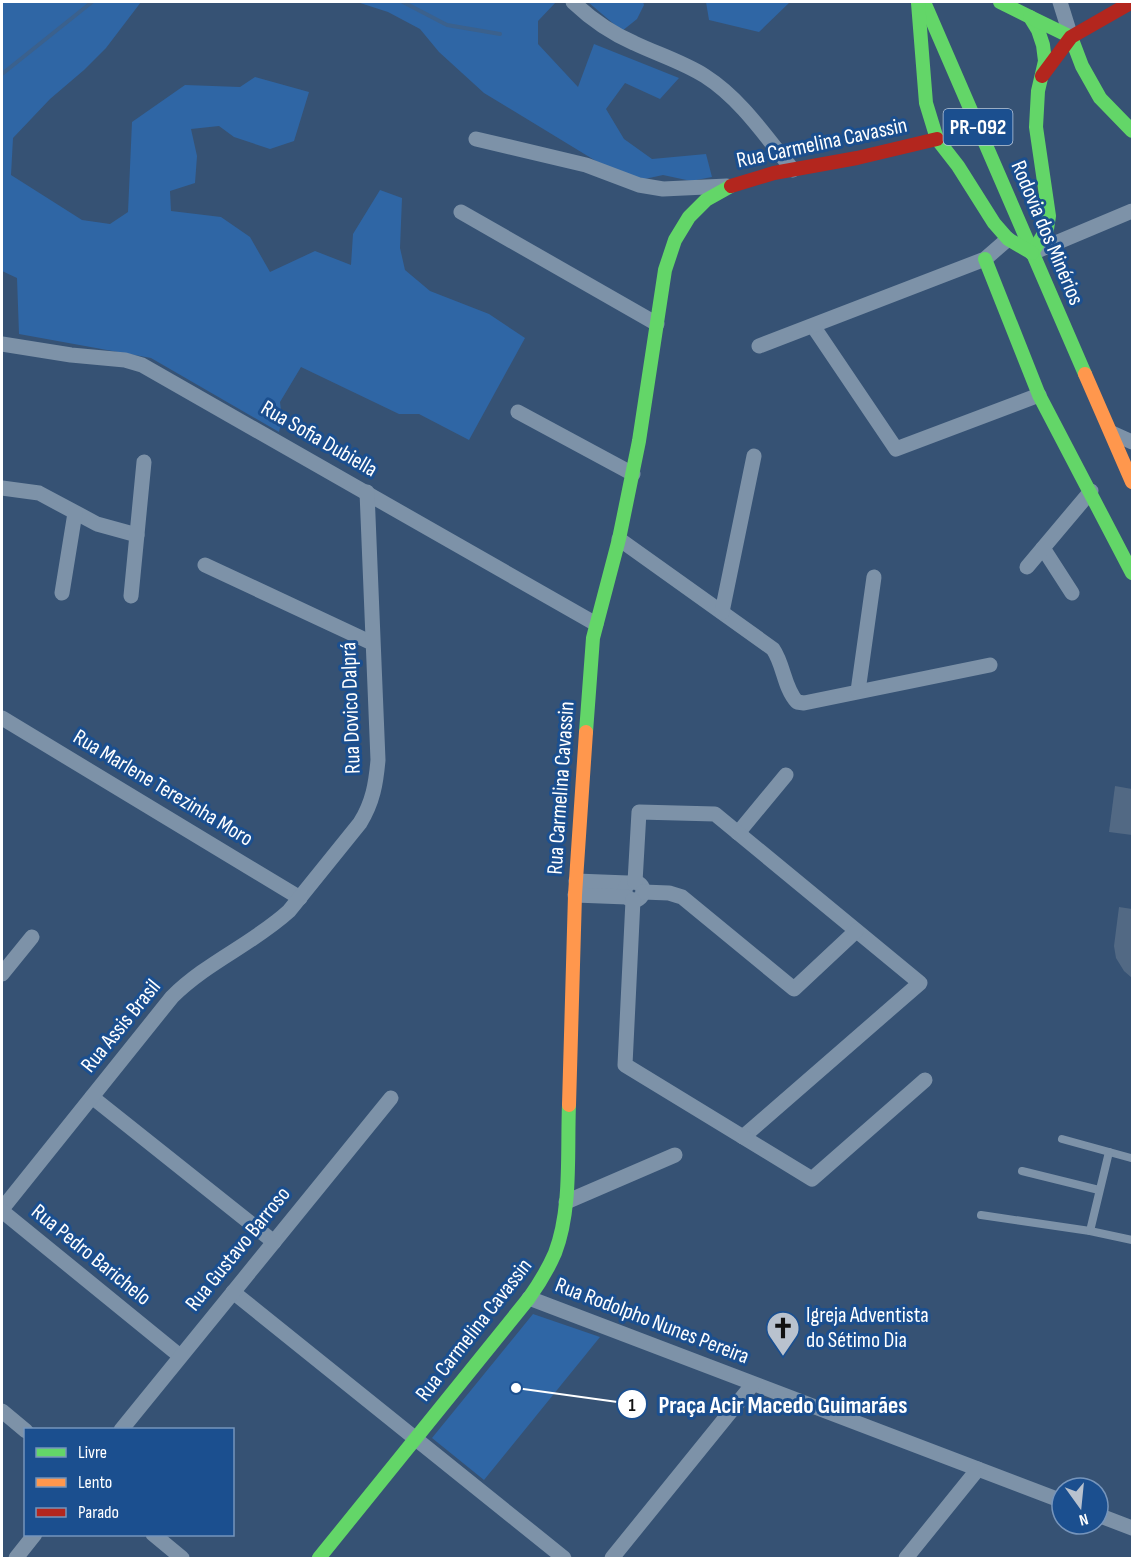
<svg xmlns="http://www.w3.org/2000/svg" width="1134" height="1560" font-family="'Sofia Sans Condensed',sans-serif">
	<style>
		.green { fill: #2f66a5 }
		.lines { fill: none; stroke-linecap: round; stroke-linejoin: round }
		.stream { stroke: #3b618d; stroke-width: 4 }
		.building { fill: #526984 }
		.lane { stroke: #7d92a8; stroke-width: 8 }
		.street { stroke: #7d92a8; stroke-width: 15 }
		.fast { stroke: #63d668; stroke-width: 14 }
		.slow { stroke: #ff974d; stroke-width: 14 }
		.jam { stroke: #b3261e; stroke-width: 14 }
		.labels { text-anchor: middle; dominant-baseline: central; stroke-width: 6; stroke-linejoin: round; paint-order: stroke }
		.shield { fill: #1b4f8f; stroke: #bbcadd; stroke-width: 1.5 }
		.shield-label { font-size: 21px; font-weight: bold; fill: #fff }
		.street-label { font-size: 22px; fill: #fff; stroke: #1b4f8f }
		.poi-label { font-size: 22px; fill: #fff; stroke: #1b4f8f; text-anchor: start }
		.leader { fill: none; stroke: #fff; stroke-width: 2 }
		.callout-dot { fill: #fff; stroke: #1b4f8f; stroke-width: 2 }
		.mark-label { font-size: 18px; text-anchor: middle; font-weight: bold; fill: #111 }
		.callout-label { font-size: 24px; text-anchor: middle; font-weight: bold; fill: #fff; stroke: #1b4f8f; stroke-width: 6; stroke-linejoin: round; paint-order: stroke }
	</style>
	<rect width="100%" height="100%" fill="#365274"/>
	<g class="green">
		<path d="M2,2h139l-35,46 -22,22 -34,29 -37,39 -2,37 71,45 28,4 18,-12 4,-90 53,-37 55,2 15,-10 54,15 -15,49 -24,8 -36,-12 -15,-11 -28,3 6,27 -2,27 -25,8 1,20 50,6 29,20 20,35 45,-21 36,14 2,-31 27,-44 22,8 -2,50 5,22 25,21 59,23 36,24 -56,102 -50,-26h-20l-98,-47 -21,35 2,17 -3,13 -128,-74 -132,-24 -2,-56 -15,-7z"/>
		<path d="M357,2h199l-18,19v23l40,43 16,-43 85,34 -19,21 -35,-16 -19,26 18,30 28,20 54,-5 6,23 -21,4 -28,-6 -23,5 -26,-8 -130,-79 -45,-41 -19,-23 -32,-17z"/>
		<path d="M588,2h55l1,3 -7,14 -15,12z"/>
		<path d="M706,2h84l-31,30 -50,-12z"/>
		<path d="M533,1314l67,23 -116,143 -52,-42z"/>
	</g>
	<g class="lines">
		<g class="stream">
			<path d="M403,2l44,23 53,9"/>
			<path d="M2,74l90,-72"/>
		</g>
	</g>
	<g class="building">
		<path d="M1115,786l17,3v46l-23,-3z"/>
		<path d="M1119,907l13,2 -1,42 1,3v24l-8,-7 -8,-13 -2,-12z"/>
	</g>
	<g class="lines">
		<g class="lane">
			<path d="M1062,1139l69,19"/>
			<path d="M1022,1171l77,19"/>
			<path d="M981,1215l109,16 42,9"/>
			<path d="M1090,1231l19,-79"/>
		</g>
		<g class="street">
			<path d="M573,2c18,17 38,31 61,41 23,11 49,19 71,33 36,23 61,61 88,94"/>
			<path d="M1060,2l11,35"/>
			<path d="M476,139l110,26 53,20 24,4 64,-3"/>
			<path d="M461,212l196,112"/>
			<path d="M1032,253l100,-42"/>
			<path d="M813,326l83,123 143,-54"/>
			<path d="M2,344l69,11 54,5 17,5 454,259"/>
			<path d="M759,346l226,-87 23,-20"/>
			<path d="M518,412l115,62"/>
			<path d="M1112,433l20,9"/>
			<path d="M2,488l37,5 58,31 40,11"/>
			<path d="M619,539l154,110c11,16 11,39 24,53l7,1 186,-38"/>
			<path d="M1043,548l29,45"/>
			<path d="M205,565l167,78"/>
			<path d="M1027,567l64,-76"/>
			<path d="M62,593l13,-80"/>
			<path d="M131,596l13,-134"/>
			<path d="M722,612l32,-156"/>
			<path d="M858,691l16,-114"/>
			<path d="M2,718l298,180"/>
			<path d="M738,833l48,-58"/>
			<path d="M576,881l52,2"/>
			<circle cx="634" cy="891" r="9"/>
			<path d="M635,882l4,-70 76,2 205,169 -177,154"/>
			<path d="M643,892l26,1 13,4 112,92 62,-58"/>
			<path d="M575,895l52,2"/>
			<path d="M633,900l-8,165 187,114 113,-99"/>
			<path d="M2,974l30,-37"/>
			<path d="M92,1097l182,145"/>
			<path d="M566,1202l109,-47"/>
			<path d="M2,1209l170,-212c35,-35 81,-53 117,-86l71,-88c13,-21 16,-40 18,-63l-11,-268"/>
			<path d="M2,1211l178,145"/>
			<path d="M233,1292l331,266"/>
			<path d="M529,1298l533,203"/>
			<path d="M2,1411l24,20"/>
			<path d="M121,1430l270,-332"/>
			<path d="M1098,1515l34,13"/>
			<path d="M153,1534l29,24"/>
			<path d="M16,1558l19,-24"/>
			<path d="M612,1558l141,-174"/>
			<path d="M906,1558l72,-89"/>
		</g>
		<g class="fast">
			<path d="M924,2l161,372"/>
			<path d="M1000,2l30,15 8,13 5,15 2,16 -7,30 -2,36 13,89 -2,13 -15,24"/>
			<path d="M918,3l8,100 11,36 21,27 36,57 14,16 24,14"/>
			<path d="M1030,17l41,20"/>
			<path d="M1071,37l11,29 18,32 32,33"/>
			<path d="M985,259l54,136 93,178"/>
			<path d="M586,732l7,-94 26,-99 20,-98 26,-171 10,-30 14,-23 17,-17 25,-14"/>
			<path d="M319,1558l210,-260c10,-14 19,-29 26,-45 17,-44 12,-101 14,-148"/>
		</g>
		<g class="slow">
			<path d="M1085,374l47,108"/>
			<path d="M569,1105l6,-210 11,-163"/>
		</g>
		<g class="jam">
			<path d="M1042,76l29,-39 61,-35"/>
			<path d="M731,186l43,-13 83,-15 80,-19"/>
		</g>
	</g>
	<defs>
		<g id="church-pin" transform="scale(1.725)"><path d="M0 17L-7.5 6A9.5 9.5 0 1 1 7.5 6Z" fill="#b9c2ce" stroke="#1b4f8f"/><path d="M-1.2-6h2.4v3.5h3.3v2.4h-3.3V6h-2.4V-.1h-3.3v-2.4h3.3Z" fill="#111"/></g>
	</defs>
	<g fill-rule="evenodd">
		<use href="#church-pin" x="783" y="1328"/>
	</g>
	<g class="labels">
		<rect class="shield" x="943.5" y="109" width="69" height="36" rx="4.5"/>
		<g class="shield-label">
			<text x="978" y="127">PR-092</text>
		</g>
		<g class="street-label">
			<text transform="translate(822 143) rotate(-12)">Rua Carmelina Cavassin</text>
			<text transform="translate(1047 233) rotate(67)">Rodovia dos Minérios</text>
			<text transform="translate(319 439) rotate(30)">Rua Sofia Dubiella</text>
			<text transform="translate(351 708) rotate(-92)">Rua Dovico Dalprá</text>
			<text transform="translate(163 788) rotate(31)">Rua Marlene Terezinha Moro</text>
			<text transform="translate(561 788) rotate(-86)">Rua Carmelina Cavassin</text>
			<text transform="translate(121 1026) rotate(-51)">Rua Assis Brasil</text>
			<text transform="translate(238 1249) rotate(-51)">Rua Gustavo Barroso</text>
			<text transform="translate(91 1255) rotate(39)">Rua Pedro Barichelo</text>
			<text transform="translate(652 1321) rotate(21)">Rua Rodolpho Nunes Pereira</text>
			<text transform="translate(474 1330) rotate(-52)">Rua Carmelina Cavassin</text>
		</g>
		<g class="poi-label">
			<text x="806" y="1315">Igreja Adventista<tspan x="806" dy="25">do Sétimo Dia</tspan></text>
		</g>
	</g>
	<path class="leader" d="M516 1388L632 1404"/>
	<g class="callout-dot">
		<circle cx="516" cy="1388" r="6"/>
		<circle cx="632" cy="1404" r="15"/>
	</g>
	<g class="mark-label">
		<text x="632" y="1411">1</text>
	</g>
	<g class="callout-label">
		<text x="783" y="1413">Praça Acir Macedo Guimarães</text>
	</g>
	<rect width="1134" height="1560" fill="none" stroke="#ffffff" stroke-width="6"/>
	<rect x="24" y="1428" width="210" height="108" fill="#1b4f8f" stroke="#7695bc" stroke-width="1.5"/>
	<rect x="36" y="1448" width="30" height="9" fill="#63d668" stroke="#7695bc" stroke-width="1.5"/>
	<text x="78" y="1458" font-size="18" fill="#ffffff">Livre</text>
	<rect x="36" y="1478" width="30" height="9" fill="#ff974d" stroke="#7695bc" stroke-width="1.5"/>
	<text x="78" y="1488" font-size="18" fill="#ffffff">Lento</text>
	<rect x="36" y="1508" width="30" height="9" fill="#b3261e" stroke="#7695bc" stroke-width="1.5"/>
	<text x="78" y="1518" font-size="18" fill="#ffffff">Parado</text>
	<g transform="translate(1080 1506) rotate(165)"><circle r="28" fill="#1b4f8f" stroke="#7695bc" stroke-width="1.5"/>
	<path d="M0-4.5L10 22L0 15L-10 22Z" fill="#b9c2ce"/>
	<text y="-9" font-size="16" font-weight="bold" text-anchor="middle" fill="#ffffff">N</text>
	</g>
</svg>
